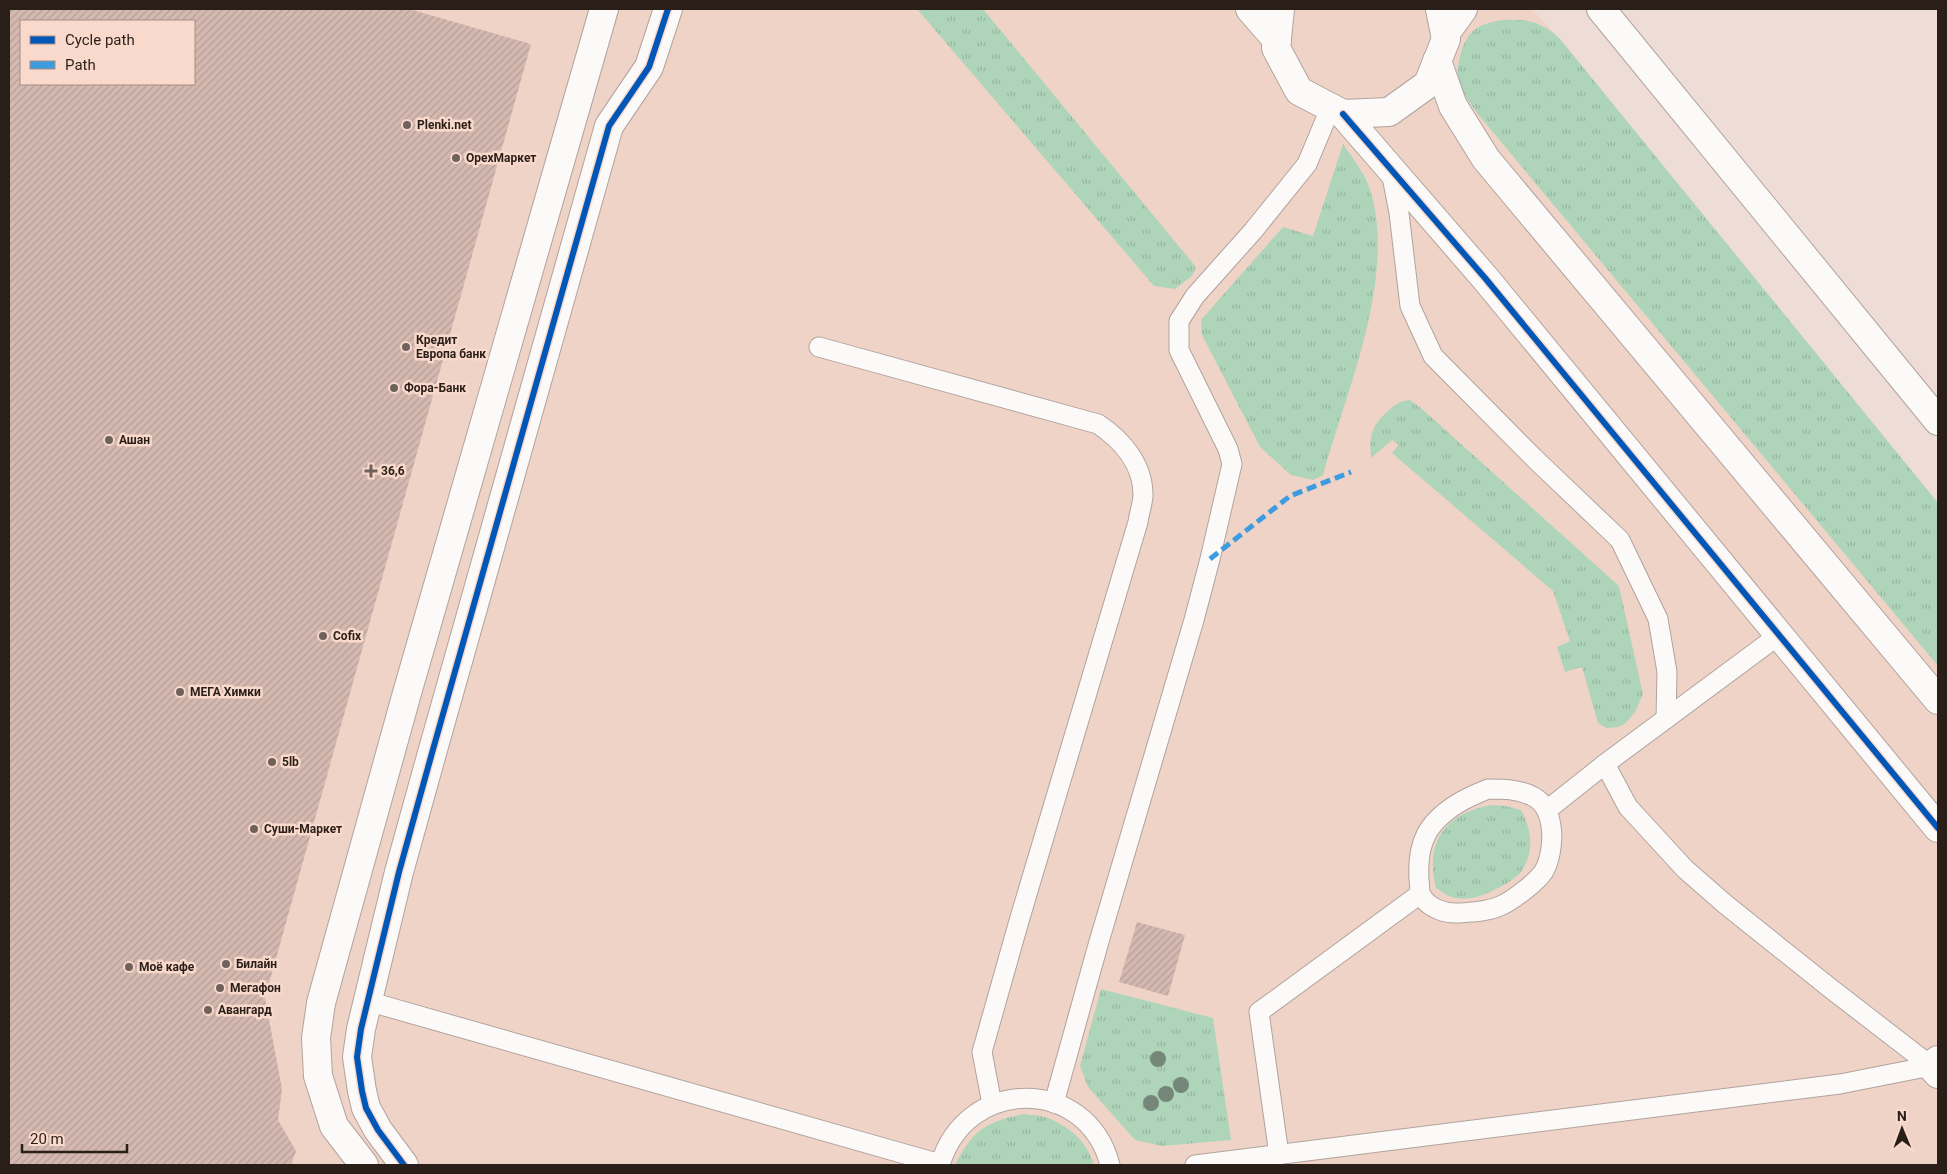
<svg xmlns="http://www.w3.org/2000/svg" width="1947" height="1174" font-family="Roboto,sans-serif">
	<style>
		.built { fill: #f0d3c7; fill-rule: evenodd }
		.grass { fill: url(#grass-tufts) }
		.building { fill: url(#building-hatch); fill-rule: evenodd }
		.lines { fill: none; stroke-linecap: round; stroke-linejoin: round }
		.service-casing { stroke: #b0a39d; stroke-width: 21 }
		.minor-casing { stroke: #b0a39d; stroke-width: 30 }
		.secondary-casing { stroke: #b0a39d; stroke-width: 30 }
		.service { stroke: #fcfaf9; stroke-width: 19 }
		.minor { stroke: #fcfaf9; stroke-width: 28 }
		.secondary { stroke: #fcfaf9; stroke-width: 28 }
		.quiet { stroke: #3d9bdf; stroke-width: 5; stroke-dasharray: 10 5; stroke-linecap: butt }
		.cycleway-casing { stroke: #f9d9cb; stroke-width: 9 }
		.cycleway { stroke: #0057b8; stroke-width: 6 }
		.tree { fill: #748778 }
		.poi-dot { fill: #6f615b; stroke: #f9d9cb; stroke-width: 2 }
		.labels { text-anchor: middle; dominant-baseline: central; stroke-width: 5; stroke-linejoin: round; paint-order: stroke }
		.poi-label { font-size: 12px; font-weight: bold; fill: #2a1e19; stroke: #f9d9cb; text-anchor: start }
	</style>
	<defs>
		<pattern id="grass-tufts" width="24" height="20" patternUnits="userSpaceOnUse" patternTransform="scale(1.25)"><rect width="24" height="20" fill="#aed5ba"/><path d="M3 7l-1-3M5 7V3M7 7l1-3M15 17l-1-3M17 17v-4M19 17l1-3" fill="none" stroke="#96b69f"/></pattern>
		<pattern id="building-hatch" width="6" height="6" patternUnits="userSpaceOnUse" patternTransform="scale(1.25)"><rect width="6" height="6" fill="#d4b9b1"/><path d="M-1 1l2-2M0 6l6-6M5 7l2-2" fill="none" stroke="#b69f98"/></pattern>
	</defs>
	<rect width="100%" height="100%" fill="#eeddd6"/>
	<path class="built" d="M9,9h1523l28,30 378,464v662h-1929zM21,21h173v63h-173z"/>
	<g class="grass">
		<path d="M917,9h66l213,258 -4,9 -17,13 -21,-3z"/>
		<path d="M1502,20c24,-1 40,1 58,19l378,464v163l-461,-553c-5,-8 -13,-17 -17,-27 -6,-15 1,-44 13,-55 8,-7 19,-9 29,-11z"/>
		<path d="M1343,144c10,15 24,32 28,49 25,86 -25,199 -48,282l-10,5 -22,-5 -31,-28 -58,-112 -1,-15 82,-93 30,9z"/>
		<path d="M1410,400l11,8 198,178 24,108 -8,18 -9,11 -8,4 -12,1 -8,-5 -16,-56 -17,5 -8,-25 13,-6 -17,-50 -161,-138 7,-8 -7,-5 -21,18c-2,-23 1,-33 18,-48 7,-6 11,-9 21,-10z"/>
		<path d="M1491,805l15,1 15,4c11,19 14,44 -1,63 -6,7 -18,13 -26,17 -13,7 -31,12 -45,6 -5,-2 -9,-6 -13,-8 -12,-46 10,-75 55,-83z"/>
		<path d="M1101,989l112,29 18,122 -69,6 -27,-6 -47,-53 -8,-21z"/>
		<path d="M1024,1114c7,1 16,1 24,4 21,8 40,25 46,47h-139c17,-34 31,-44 69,-51z"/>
	</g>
	<g class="building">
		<path d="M9,9h400l122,35 -266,954 17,91 -4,31 18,31 -5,14h-282zM21,21h173v63h-173z"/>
		<path d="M1137,922l48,13 -17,61 -49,-14z"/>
	</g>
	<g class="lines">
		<g class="service-casing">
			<g id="service">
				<path d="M1391,171l8,42 11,93 23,50 101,102 86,82 38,79 9,53 -1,47"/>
				<path d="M819,347l279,77c24,16 45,40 45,71 0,8 -4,18 -5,27l-119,399 -37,131 10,52"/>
				<path d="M1605,764l23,43 57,62 40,35 105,84 101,78"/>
				<path d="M1488,789c15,0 30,0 44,7 25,11 23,55 12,75 -6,10 -33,31 -44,35 -13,6 -27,6 -41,7 -14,1 -31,-5 -38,-18 -2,-4 -1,-11 -2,-15 -1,-21 1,-41 15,-57 15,-17 34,-26 54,-34z"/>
				<path d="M1547,810l58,-46 174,-129"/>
				<path d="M367,1001l573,163"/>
				<path d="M1054,1103l44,-158 96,-325 16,-61 22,-95 -4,-15 -49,-99v-29l16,-25 58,-65 54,-67 23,-55"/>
				<path d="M1279,1155l-20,-143 161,-118"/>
				<path d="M940,1165c26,-89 147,-89 170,0"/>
				<path d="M1195,1165l645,-81 91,-18"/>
			</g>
		</g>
		<g class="minor-casing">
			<g id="minor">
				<path d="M1250,9l27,31"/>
				<path d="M1280,9l-4,39 23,43 44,23 46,-2 39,-28 18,-45 -6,-30"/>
				<path d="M1445,34l18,-25"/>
				<path d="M1437,61l16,45 33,53 452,541"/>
				<path d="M1343,114l142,164 453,550"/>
				<path d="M1938,1060l-7,6 7,8"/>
				<path d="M364,1165l-30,-39 -16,-50 -2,-38 5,-35 86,-310 197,-684"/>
				<path d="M404,1165l-26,-35 -12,-22 -4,-17 -5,-34 4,-28 38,-157 33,-119 177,-627 40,-59 19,-58"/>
			</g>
		</g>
		<g class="secondary-casing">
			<path id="secondary" d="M1601,9l337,412"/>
		</g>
		<use href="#service" class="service"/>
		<use href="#minor" class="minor"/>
		<use href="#secondary" class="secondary"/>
		<path class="quiet" d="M1210,559l80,-63 61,-24"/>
		<g class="cycleway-casing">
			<g id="cycleway">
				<path d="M1343,114l142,164 453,550"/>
				<path d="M404,1165l-26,-35 -12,-22 -4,-17 -5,-34 4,-28 38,-157 33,-119 177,-627 40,-59 19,-58"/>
			</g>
		</g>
		<use href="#cycleway" class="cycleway"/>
	</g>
	<g class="tree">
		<circle cx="1158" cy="1059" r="8"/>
		<circle cx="1181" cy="1085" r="8"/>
		<circle cx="1166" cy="1094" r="8"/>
		<circle cx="1151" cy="1103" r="8"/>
	</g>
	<g class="poi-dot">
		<circle cx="407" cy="125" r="5"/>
		<circle cx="456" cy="158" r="5"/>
		<circle cx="406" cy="347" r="5"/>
		<circle cx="394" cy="388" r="5"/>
		<circle cx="109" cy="440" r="5"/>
		<path d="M368.5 463.5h5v5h5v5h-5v5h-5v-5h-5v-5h5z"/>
		<circle cx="323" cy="636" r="5"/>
		<circle cx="180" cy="692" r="5"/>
		<circle cx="272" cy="762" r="5"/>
		<circle cx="254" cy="829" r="5"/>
		<circle cx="226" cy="964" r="5"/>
		<circle cx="129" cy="967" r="5"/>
		<circle cx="220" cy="988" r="5"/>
		<circle cx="208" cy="1010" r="5"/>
	</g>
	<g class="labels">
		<g class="poi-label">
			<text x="417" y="125">Plenki.net</text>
			<text x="466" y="158">ОрехМаркет</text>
			<text x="416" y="340">Кредит<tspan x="416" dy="14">Европа банк</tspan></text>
			<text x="404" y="388">Фора-Банк</text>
			<text x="119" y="440">Ашан</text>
			<text x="381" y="471">36,6</text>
			<text x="333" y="636">Cofix</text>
			<text x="190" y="692">МЕГА Химки</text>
			<text x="282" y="762">5lb</text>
			<text x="264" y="829">Суши-Маркет</text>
			<text x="236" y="964">Билайн</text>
			<text x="139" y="967">Моё кафе</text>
			<text x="230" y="988">Мегафон</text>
			<text x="218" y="1010">Авангард</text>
		</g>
	</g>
	<rect width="1947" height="1174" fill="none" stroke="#2a1e19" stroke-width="20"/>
	<rect x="20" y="20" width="175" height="65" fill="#f9d9cb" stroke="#a68e84"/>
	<rect x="30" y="36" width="25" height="8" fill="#0057b8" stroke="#a68e84"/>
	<text x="65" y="45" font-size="15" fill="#2a1e19">Cycle path</text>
	<rect x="30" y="61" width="25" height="8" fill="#3d9bdf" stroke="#a68e84"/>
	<text x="65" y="70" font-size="15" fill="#2a1e19">Path</text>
	<g transform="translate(1902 1129) rotate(359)" stroke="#f9d9cb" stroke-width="4" paint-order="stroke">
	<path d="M0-4L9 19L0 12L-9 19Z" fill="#2a1e19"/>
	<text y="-8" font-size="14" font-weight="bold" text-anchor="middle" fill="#2a1e19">N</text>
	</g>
	<path d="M22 1144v8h105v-8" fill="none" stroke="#2a1e19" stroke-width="2.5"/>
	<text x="30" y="1144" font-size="15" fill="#2a1e19" stroke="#f9d9cb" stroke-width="4" paint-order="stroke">20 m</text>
</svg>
